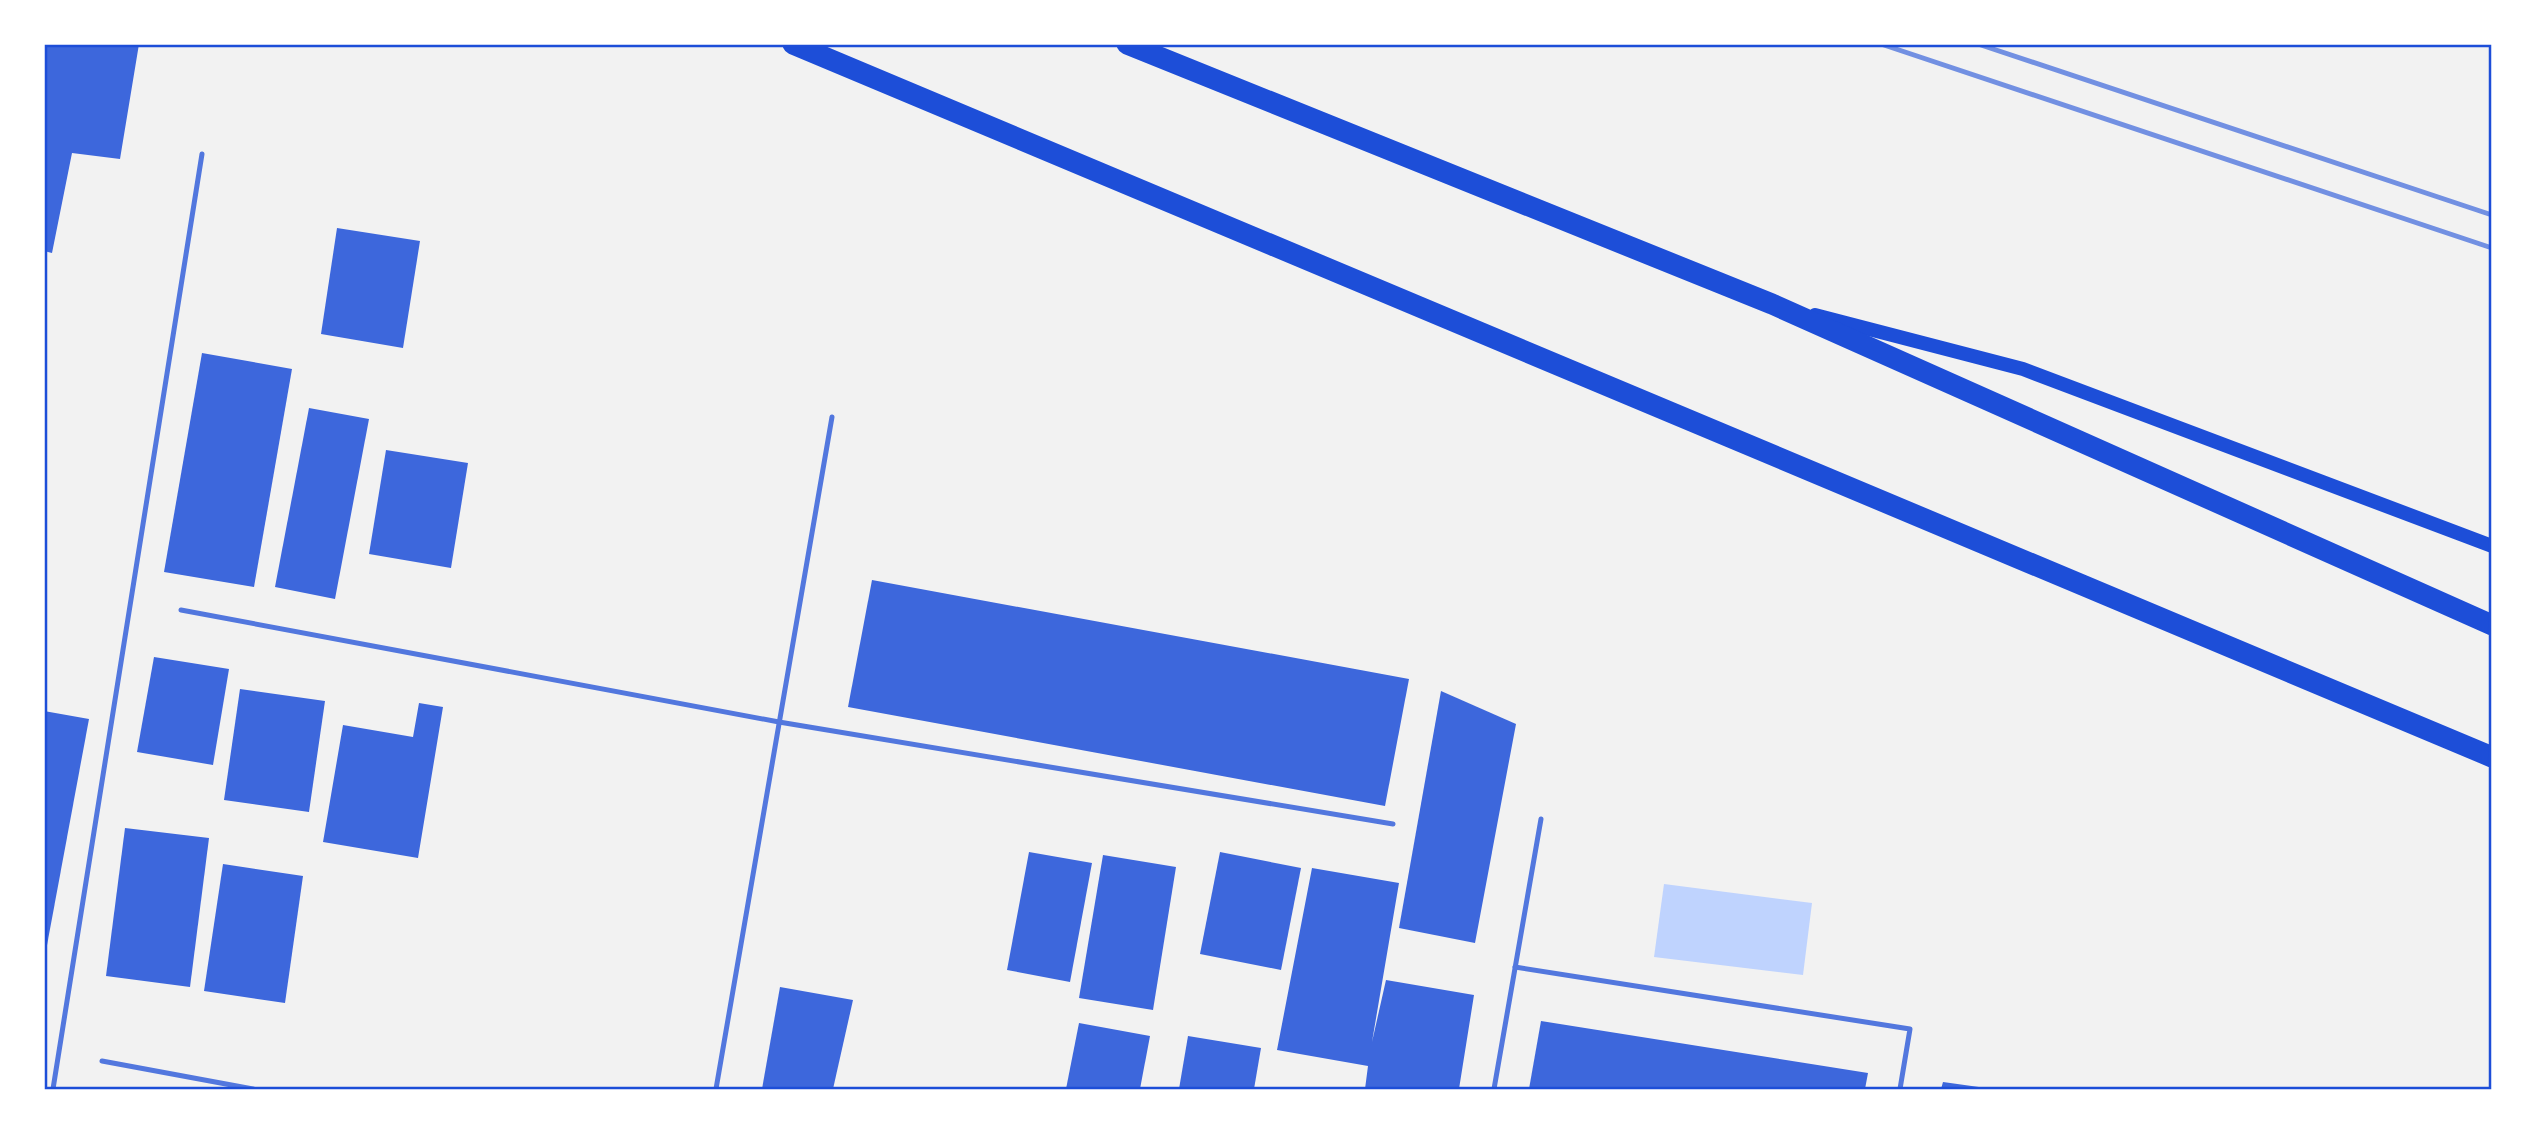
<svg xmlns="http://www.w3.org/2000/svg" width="2536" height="1133" font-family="'Zilla Slab',serif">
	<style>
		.water { fill: #bfd3fe }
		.building { fill: #3d67dc }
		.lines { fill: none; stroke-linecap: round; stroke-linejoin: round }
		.service { stroke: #5277de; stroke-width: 5 }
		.secondary { stroke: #1d4ed8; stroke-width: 14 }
		.motorway { stroke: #1d4ed8; stroke-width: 21 }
		.rail { stroke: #7290e2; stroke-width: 5 }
		.neatline { fill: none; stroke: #1d4ed8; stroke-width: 2.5 }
	</style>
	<rect width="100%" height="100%" fill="#f2f2f2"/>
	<path class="water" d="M1664,884l148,19 -9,72 -149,-18z"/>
	<g class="building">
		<path d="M44,44h95l-19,115 -48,-6 -20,100 -8,-2z"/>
		<path d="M337,228l83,13 -17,107 -82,-14z"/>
		<path d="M202,353l90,16 -38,218 -90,-15z"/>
		<path d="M309,408l60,11 -34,180 -60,-12z"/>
		<path d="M386,450l82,13 -17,105 -82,-14z"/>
		<path d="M872,580l537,99 -24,127 -537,-99z"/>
		<path d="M154,657l75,12 -16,96 -76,-13z"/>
		<path d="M240,689l85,12 -16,111 -85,-12z"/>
		<path d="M1441,691l75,33 -41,219 -76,-15z"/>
		<path d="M419,703l24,4 -25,151 -95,-16 20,-117 70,12z"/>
		<path d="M44,711l45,8 -44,237h-1z"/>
		<path d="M125,828l84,10 -19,149 -84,-11z"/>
		<path d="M1029,852l63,11 -22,119 -63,-12z"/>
		<path d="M1220,852l81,16 -20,102 -81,-16z"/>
		<path d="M1103,855l73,12 -23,143 -74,-12z"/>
		<path d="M223,864l80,12 -18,127 -81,-12z"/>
		<path d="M1312,868l87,15 -27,159 14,-62 88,15 -15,94h-94l3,-23 -91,-16z"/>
		<path d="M780,987l73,13 -20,89h-71z"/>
		<path d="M1541,1021l327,52 -3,16h-336z"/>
		<path d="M1079,1023l71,13 -10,53h-74z"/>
		<path d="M1188,1036l73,12 -7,41h-75z"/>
		<path d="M1943,1082l43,6v1h-45z"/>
	</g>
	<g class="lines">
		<g class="service">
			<path d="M181,610l598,112 614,102"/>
			<path d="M1515,967l395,62 -10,60"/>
			<path d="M102,1061l151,28"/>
			<path d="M53,1089l149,-935"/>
			<path d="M716,1089l116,-672"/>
			<path d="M1494,1089l47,-270"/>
		</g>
		<path class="secondary" d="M1815,315l208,54 469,177"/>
		<g class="motorway">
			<path d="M793,44l1699,713"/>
			<path d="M1127,44l645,260 720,321"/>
		</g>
		<g class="rail">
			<path d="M1881,44l611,204"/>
			<path d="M1978,44l514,171"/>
		</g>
	</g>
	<rect width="2536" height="1133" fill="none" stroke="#ffffff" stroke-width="91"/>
	<rect x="46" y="46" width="2444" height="1042" class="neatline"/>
</svg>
